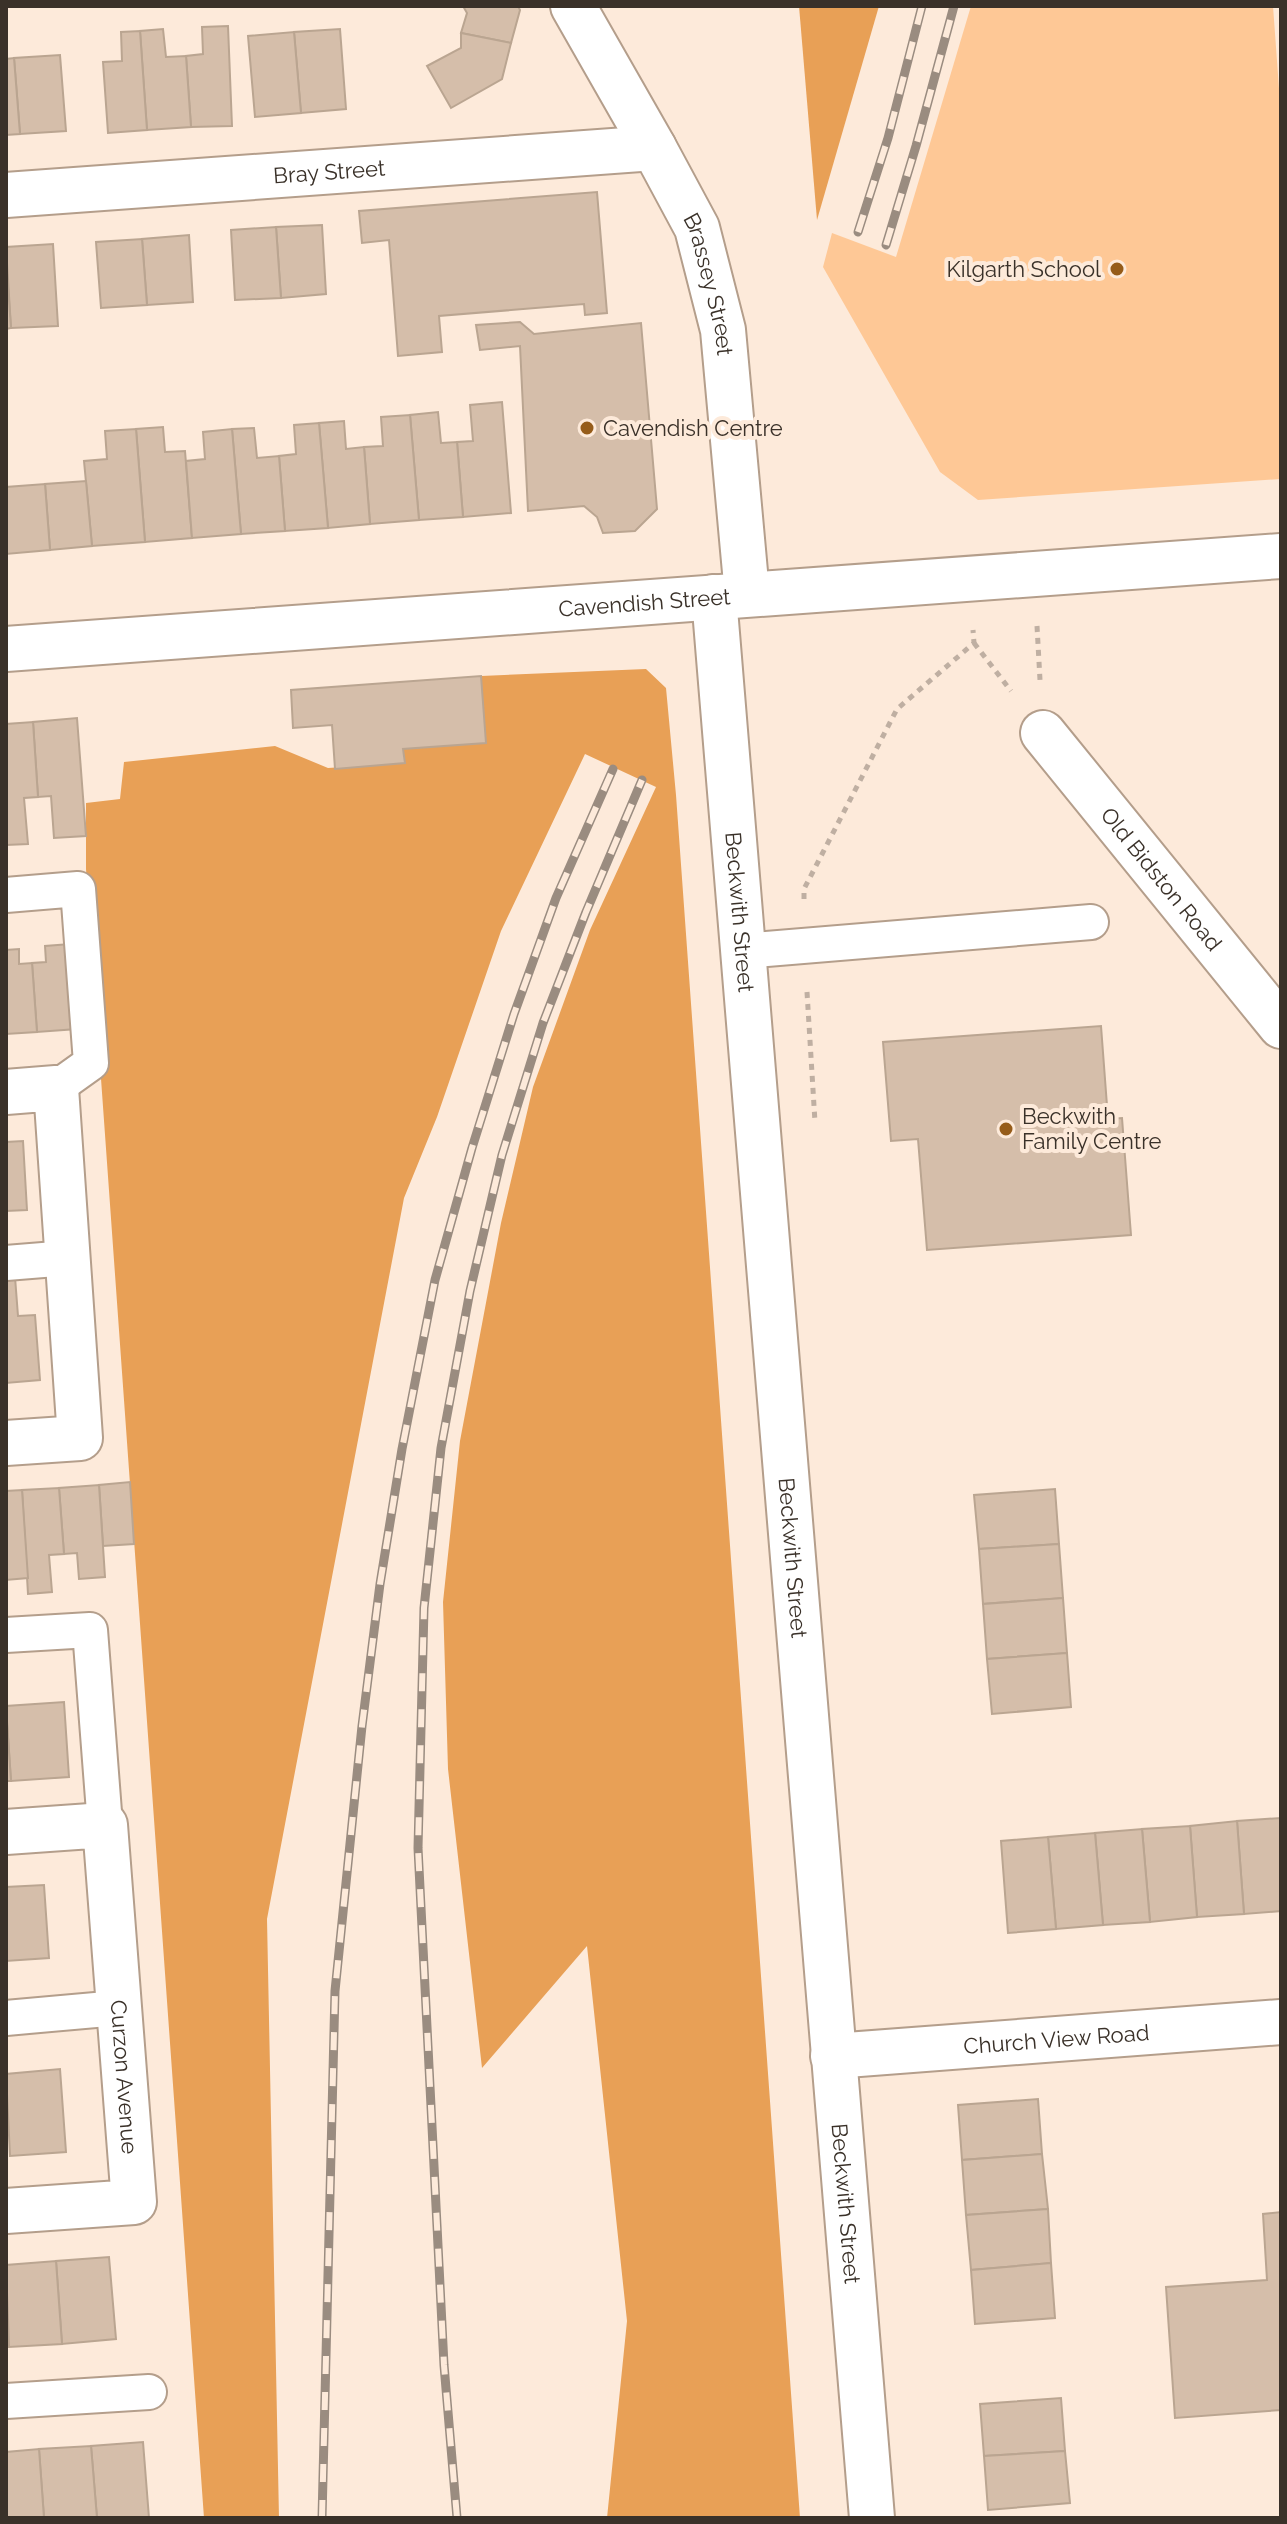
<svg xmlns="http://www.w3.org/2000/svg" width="1287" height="2524" font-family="Raleway,sans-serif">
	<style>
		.green { fill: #fec896 }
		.forest { fill: #e8a056 }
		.building { fill: #d5beaa; stroke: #baa591; stroke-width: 2 }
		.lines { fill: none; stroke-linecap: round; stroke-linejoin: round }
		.lane-casing { stroke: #b49e8b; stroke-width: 38 }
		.street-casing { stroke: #b49e8b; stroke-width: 48 }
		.path { stroke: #bfafa2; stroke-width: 5; stroke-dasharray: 6 6; stroke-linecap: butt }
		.lane { stroke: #fff; stroke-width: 34 }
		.street { stroke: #fff; stroke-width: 44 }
		.rail-casing { stroke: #9a8c80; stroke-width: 9 }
		.rail { stroke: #fdeada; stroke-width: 6; stroke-dasharray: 18; stroke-linecap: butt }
		.poi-dot { fill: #965c19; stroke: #fdeada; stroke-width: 3 }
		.labels { text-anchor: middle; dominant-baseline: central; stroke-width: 8; stroke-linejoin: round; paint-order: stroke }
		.street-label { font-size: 22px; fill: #3a3129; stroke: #fdeada }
		.poi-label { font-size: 22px; fill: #3a3129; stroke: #fdeada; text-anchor: start }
	</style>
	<rect width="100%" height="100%" fill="#fdeada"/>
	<path class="green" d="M971,6h302l8,110v363l-303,21 -38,-28 -117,-205 9,-34 64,24z"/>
	<g class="forest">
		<path d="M799,6h80l-62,214z"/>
		<path d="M646,669l20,19 10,107 124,1723h-193l20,-197 -40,-375 -105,122 -34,-299 -5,-167 17,-161 41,-218 32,-136 57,-157 66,-143 -71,-33 -84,177 -64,186 -33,81 -137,721 12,599h-75l-118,-1649v-66l34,-4 4,-37 151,-16 53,22 76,-5 -1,-14 83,-6 -5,-67z"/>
	</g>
	<g class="building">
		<path d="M463,6h55l2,4 -9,33 -50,-10 6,-20z"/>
		<path d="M228,26l4,100 -41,1 -5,-71 17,-2 -1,-27z"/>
		<path d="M163,29l3,28 20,-1 5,71 -44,3 -7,-99z"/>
		<path d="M340,29l6,80 -45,4 -7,-81z"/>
		<path d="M140,31l7,99 -39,3 -5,-71 19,-1 -1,-29z"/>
		<path d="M294,32l7,81 -46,4 -7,-81z"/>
		<path d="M461,33l50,10 -9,36 -51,29 -24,-42 34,-18z"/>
		<path d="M60,55l6,76 -46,3 -6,-76z"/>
		<path d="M14,58l6,76 -14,1v-76z"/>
		<path d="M597,192l10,121 -22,2 -1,-11 -145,12 3,36 -44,4 -9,-116 -27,3 -3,-32z"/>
		<path d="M322,225l4,69 -45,4 -5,-71z"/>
		<path d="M276,227l5,71 -46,2 -4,-70z"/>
		<path d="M189,235l4,67 -46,3 -5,-66z"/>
		<path d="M142,239l5,66 -46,3 -5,-66z"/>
		<path d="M53,244l5,82 -47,2 -5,-81z"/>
		<path d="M6,260l5,68 -5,1z"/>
		<path d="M520,322l14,12 107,-11 16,186 -22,22 -32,2 -6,-16 -13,-11 -56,5 -8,-165 -40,4 -4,-25z"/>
		<path d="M502,402l9,111 -48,4 -6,-75 16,-1 -3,-36z"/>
		<path d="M438,412l3,31 16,-1 6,75 -44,3 -9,-105z"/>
		<path d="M410,415l9,105 -49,4 -6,-77 19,-1 -2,-29z"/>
		<path d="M344,421l2,28 18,-2 6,77 -42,4 -9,-105z"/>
		<path d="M319,423l9,105 -43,3 -6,-75 17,-2 -2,-29z"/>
		<path d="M163,427l2,25 20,-1 7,87 -47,4 -9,-113z"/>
		<path d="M254,428l3,30 22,-2 6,75 -44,3 -9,-105z"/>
		<path d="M136,429l9,113 -53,4 -8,-85 23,-2 -2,-28z"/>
		<path d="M232,429l9,105 -49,4 -6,-77 19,-2 -2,-27z"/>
		<path d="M86,481l6,65 -42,4 -5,-66z"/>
		<path d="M45,484l5,66 -44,4v-67z"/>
		<path d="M481,676l5,67 -83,6 2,14 -70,6 -3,-44 -39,3 -2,-38z"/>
		<path d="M77,718l9,118 -32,2 -3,-42 -13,1 -5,-75z"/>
		<path d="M33,722l5,75 -14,1 4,46 -22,1v-121z"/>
		<path d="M70,944l7,85 -40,3 -5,-69 14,-1 -1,-16z"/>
		<path d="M19,949v15l13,-1 5,69 -31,2v-84z"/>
		<path d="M1101,1026l7,93 14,-1 9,117 -204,15 -9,-111 -27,2 -8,-99z"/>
		<path d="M23,1141l4,69 -21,1v-69z"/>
		<path d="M6,1277h9l3,39 17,-1 5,65 -34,3z"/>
		<path d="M130,1482l4,62 -31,2 -4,-61z"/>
		<path d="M99,1485l6,92 -26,2 -2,-26 -13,1 -5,-66z"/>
		<path d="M59,1488l5,66 -15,1 3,37 -24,2 -6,-104z"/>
		<path d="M1055,1489l4,55 -80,5 -5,-54z"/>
		<path d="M22,1490l6,88 -22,2v-89z"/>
		<path d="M1059,1544l4,54 -80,6 -4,-55z"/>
		<path d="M1063,1598l4,55 -80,6 -4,-55z"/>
		<path d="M1067,1653l4,54 -79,7 -5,-55z"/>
		<path d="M64,1702l5,75 -58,4 -5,-75z"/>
		<path d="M6,1710l5,71h-5z"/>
		<path d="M1281,1818v93l-37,3 -7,-93z"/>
		<path d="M1237,1821l7,93 -47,3 -7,-91z"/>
		<path d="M1190,1826l7,91 -47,5 -8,-93z"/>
		<path d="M1142,1829l8,93 -47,3 -8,-92z"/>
		<path d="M1095,1833l8,92 -47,4 -8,-92z"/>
		<path d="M1048,1837l8,92 -48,4 -7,-92z"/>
		<path d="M44,1885l5,73 -43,3v-74z"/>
		<path d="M60,2069l6,83 -56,4 -4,-82z"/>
		<path d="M1038,2099l4,55 -80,6 -4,-55z"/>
		<path d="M1042,2154l6,55 -82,6 -4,-55z"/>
		<path d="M1048,2209l3,54 -80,7 -5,-55z"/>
		<path d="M1281,2212v198l-106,8 -9,-131 101,-7 -4,-66z"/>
		<path d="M109,2257l7,82 -54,5 -6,-83z"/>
		<path d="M56,2261l6,83 -53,3 -3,-82z"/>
		<path d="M1051,2263l4,55 -80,6 -4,-54z"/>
		<path d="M1061,2398l4,53 -81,5 -4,-52z"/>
		<path d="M143,2442l6,76h-52l-6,-72z"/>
		<path d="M91,2446l6,72h-53l-5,-69z"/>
		<path d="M39,2449l5,69h-38v-66z"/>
		<path d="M1065,2451l5,52 -82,7 -4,-54z"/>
	</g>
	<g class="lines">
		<g class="lane-casing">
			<g id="lane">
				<path d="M6,895l72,-6 13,174 -35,25"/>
				<path d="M743,951l348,-29"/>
				<path d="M6,1263l62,-5"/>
				<path d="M6,1635l84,-5 15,195"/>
				<path d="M6,2018l112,-10"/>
				<path d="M6,2401l143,-9"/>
			</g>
		</g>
		<g class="street-casing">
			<g id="street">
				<path id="s1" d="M573,6l81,142 43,80 26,102 24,264"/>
				<path id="s2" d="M6,195l648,-47"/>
				<path id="s3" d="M714,597l158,1921"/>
				<path id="s4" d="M6,649l1275,-93"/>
				<path id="s5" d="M1043,733l238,293"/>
				<path d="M6,1092l50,-4 24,350 -74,5"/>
				<path id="s6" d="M6,1832l99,-7 29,377 -128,9"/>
				<path id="s7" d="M833,2056l448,-34"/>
			</g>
		</g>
		<g class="path">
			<path d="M1037,626l3,54"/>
			<path d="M974,643l37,48"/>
			<path d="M804,899v-10l93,-180 77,-66 -1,-13"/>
			<path d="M807,992l8,130"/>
		</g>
		<use href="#lane" class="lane"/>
		<use href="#street" class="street"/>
		<g class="rail-casing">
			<g id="rail">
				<path d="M858,232l30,-94 34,-132"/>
				<path d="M886,245l30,-99 38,-140"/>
				<path d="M322,2518l13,-527 27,-265 18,-142 22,-135 33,-169 37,-132 42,-134 42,-116 57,-129"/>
				<path d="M457,2518l-13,-153 -26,-517 6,-240 17,-160 29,-157 32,-136 41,-132 43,-111 56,-132"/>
			</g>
		</g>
		<use href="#rail" class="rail"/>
	</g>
	<g class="poi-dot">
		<circle cx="1117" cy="269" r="8"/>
		<circle cx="587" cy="428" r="8"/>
		<circle cx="1006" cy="1129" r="8"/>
	</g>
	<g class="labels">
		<g class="street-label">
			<text stroke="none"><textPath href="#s2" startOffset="324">Bray Street</textPath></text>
			<text stroke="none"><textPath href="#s1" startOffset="312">Brassey Street</textPath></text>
			<text stroke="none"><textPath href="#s4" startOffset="640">Cavendish Street</textPath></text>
			<text stroke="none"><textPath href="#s5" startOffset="188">Old Bidston Road</textPath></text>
			<text stroke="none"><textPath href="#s3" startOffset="316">Beckwith Street</textPath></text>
			<text stroke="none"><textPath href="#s3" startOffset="964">Beckwith Street</textPath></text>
			<text stroke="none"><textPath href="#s7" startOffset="224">Church View Road</textPath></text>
			<text stroke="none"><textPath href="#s6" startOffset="352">Curzon Avenue</textPath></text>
			<text stroke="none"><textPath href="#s3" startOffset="1612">Beckwith Street</textPath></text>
		</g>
		<g class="poi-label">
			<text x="1101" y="269" text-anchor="end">Kilgarth School</text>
			<text x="603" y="428">Cavendish Centre</text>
			<text x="1022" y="1116">Beckwith<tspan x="1022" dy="25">Family Centre</tspan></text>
		</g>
	</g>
	<rect width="1287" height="2524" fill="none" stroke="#3a3129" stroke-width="16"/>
</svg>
